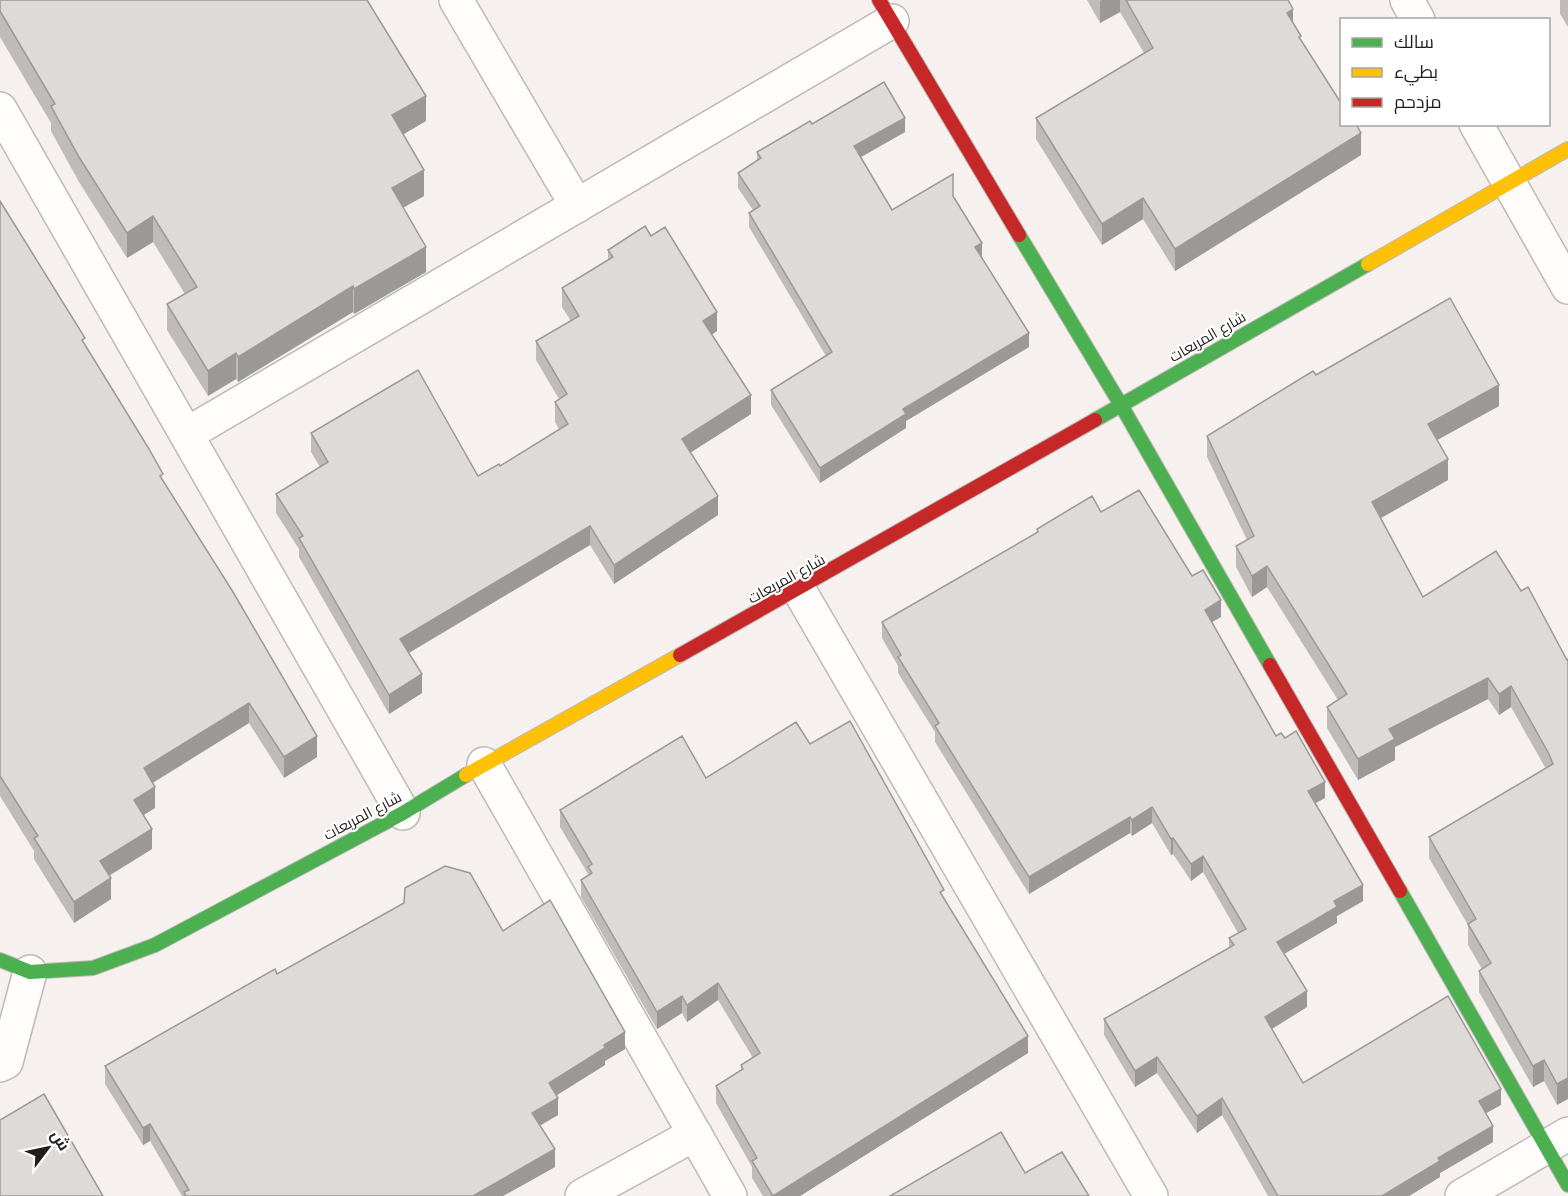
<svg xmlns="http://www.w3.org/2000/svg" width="1568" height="1196" font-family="'Open Sans',Cairo,sans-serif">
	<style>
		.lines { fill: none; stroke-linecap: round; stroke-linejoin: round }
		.street-casing { stroke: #bdb9b7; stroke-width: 36 }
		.fast-casing { stroke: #bdb9b7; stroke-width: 16 }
		.slow-casing { stroke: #bdb9b7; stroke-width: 16 }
		.jam-casing { stroke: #bdb9b7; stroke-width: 16 }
		.street { stroke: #fefdfc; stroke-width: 33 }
		.fast { stroke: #4caf50; stroke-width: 14 }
		.slow { stroke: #ffc107; stroke-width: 14 }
		.jam { stroke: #c62828; stroke-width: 14 }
		.wall { fill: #bfbbba }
		.shaded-wall { fill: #9b9997 }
		.building { fill: #dedad8; stroke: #9b9997; stroke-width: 1.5 }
		.labels { text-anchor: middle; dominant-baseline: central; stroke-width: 4.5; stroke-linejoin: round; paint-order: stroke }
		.street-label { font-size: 15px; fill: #211d1c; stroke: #fff }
	</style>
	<rect width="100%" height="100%" fill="#f6f1ee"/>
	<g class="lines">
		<g class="street-casing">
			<g id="street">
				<path d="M456,0l121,206"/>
				<path d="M1407,0l11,20"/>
				<path d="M0,109l403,704"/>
				<path d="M1476,124l92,163"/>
				<path d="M187,434l705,-413"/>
				<path d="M799,590l352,606"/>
				<path d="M484,764l246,432"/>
				<path d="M0,1065l6,-3 24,-90"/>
				<path d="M582,1196l113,-62"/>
				<path d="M1462,1196l106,-62"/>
			</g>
		</g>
		<g class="fast-casing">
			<g id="fast">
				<path d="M1019,235l102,170 149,260"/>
				<path d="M1095,420l273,-156"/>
				<path d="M1400,891l168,294"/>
				<path d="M0,960l30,12 63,-4 62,-23 248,-132 63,-38"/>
			</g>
		</g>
		<g class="slow-casing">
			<g id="slow">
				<path d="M1368,264l200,-115"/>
				<path d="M466,775l214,-120"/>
			</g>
		</g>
		<g class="jam-casing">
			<g id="jam">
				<path d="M879,0l140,235"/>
				<path d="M680,655l415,-235"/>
				<path d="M1270,665l130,226"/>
			</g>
		</g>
		<use href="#street" class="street"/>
		<use href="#fast" class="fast"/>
		<use href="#slow" class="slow"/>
		<use href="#jam" class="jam"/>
	</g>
	<g class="wall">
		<path d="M0,0l426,121 -23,13 21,62 -21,11 23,65 -72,42 -1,-2 -115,70 -2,-3 -28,17 -41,-66v-26l18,-10 -32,-52 -26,16 -48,-76 -28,-51v-8l-51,-86z"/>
		<path d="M1087,0h201l5,24 8,16 60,115 -186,116 -32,-52 -41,26 -66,-106v-21l108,-65 -24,-41 -20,11z"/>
		<path d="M1560,0h8v27l-8,-13z"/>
		<path d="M812,124l93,8 -44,25 31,53 61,-14 29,61 47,90 -123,74v7l-86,55 -49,-78v-15l55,-34 -77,-129v-14l4,-3 -15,-22v-15l19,-12v-9z"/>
		<path d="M0,201l85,144 78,135 154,277 -33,21 -35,-55 -96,60 2,25 -12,7 9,34 -43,27 2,23 -37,24 -40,-64v-8l-34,-55z"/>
		<path d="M651,236l66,95 -5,4 39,79 -60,38 27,63 -104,69 -24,-39 -181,108 13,40 -33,21 -90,-157v-8l-23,-36v-19l44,-27 -9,-15v-19l167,43 22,-10 59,-37 -4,-7v-20l4,-3 -23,-39v-19l35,-20 -9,-14v-19l46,-28v-10z"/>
		<path d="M1316,375l183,31 -62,34 11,40 -67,38 42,79 98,-6 46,69 -10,445 -13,-24 -11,6 -54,-95v-21l3,-2 -14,-24v-20l-39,-67v-21l117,-68 -35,-62 -12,8 -11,-16 -93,48v13l-37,20 -31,-52v-21l11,-7 -71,-113 -15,10 -16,-30v-21l11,-6 -40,-83v-21z"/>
		<path d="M1101,512l91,64 29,41 -9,5 64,114 49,62 -9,5 47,98 -26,15v7l-53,31 23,53 -35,22 31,54 198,22 -15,8 7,29 -53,31v4l-31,19h-141l-46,-81 -25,18 -40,-60 -22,14 -31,-52v-16l125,-71v-10l9,-5 -35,-61 -12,9 -18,-27 -2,1 -19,-32 -20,13 -2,-3 -101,61 -94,-152v-10l-37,-59v-7l-16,-28v-16l155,-89v-4z"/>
		<path d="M810,744l134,154 84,155 -228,143h-37l-11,-18v-11l-36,-64v-17l25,-16v-5l12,-7 -35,-58 -31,22 -5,-9 -25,16 -76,-132v-17l7,-5v-1l-28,-47v-17l146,-32z"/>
		<path d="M503,931l122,118 -20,12v4l-48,30 1,20 -18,11 15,41 -52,29h-321l-32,-55 -7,4 -38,-61v-18l172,-92z"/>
	</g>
	<g class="shaded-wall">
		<path d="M1102,0h18v12l-20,11v-22z"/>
		<path d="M1293,9v21l-6,-17z"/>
		<path d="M426,96v25l-34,20v-26z"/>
		<path d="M905,118v14l-51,29v-15z"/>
		<path d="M1361,133v22l-186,116v-22z"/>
		<path d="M424,170v26l-32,18v-26z"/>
		<path d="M1143,198v21l-41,26v-21z"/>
		<path d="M153,216v26l-26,16v-25z"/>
		<path d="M982,243v14l-7,-10z"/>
		<path d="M426,247v25l-72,42v-25z"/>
		<path d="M353,286v26l-115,70v-25z"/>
		<path d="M717,312v19l-14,9v-19z"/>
		<path d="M1029,333v14l-123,74v7l-86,55v-15l83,-59z"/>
		<path d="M236,353v26l-28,17v-25z"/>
		<path d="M1499,385v21l-71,39v-21z"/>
		<path d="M751,395v19l-69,44v-19z"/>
		<path d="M1448,459v21l-76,43v-21z"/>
		<path d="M718,496v19l-104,69v-19z"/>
		<path d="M590,526v19l-190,113v-19z"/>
		<path d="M1267,566v21l-15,10v-21z"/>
		<path d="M1221,600v17l-16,9v-16z"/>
		<path d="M422,674v19l-33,21v-19z"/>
		<path d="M1488,678v21l-93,48v13l-37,20v-21l31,-30z"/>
		<path d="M1511,686v21l-12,8v-21z"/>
		<path d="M249,703v20l-105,65v-20z"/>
		<path d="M317,736v21l-33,21v-21z"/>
		<path d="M1325,782v16l-17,9v-16z"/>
		<path d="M155,787v21l-21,13v-21z"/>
		<path d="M1152,807v16l-20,13v-16z"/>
		<path d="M1130,817v16l-101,61v-17z"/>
		<path d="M152,829v20l-52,32v-20z"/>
		<path d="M1173,838v16l-2,1v-16z"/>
		<path d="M1203,856v16l-12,9v-17z"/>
		<path d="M111,878v21l-37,24v-21z"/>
		<path d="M1363,885v16l-26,15v7l-60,35v-16l57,-41z"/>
		<path d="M718,983v17l-31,22v-17z"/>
		<path d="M1307,991v16l-42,26v-16z"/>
		<path d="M682,996v17l-25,16v-17z"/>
		<path d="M625,1032v17l-20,12v4l-56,35v-17l55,-38z"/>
		<path d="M1028,1036v17l-228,143h-27z"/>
		<path d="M1157,1057v16l-22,14v-16z"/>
		<path d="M1544,1060v21l-11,6v-21z"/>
		<path d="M1568,1078v21l-11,6v-21z"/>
		<path d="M1501,1089v16l-22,12v-16z"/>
		<path d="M558,1098v17l-26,15v-17z"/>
		<path d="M1222,1098v17l-25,18v-17z"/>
		<path d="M150,1124v17l-7,4v-17z"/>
		<path d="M1493,1126v16l-53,31v4l-31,19h-27l56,-38z"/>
		<path d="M555,1149v18l-52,29h-30z"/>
	</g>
	<g class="building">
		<path d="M0,0h367l59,96 -34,19 32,55 -32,18 34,59 -72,42 -1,-3 -115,71 -2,-4 -28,18 -41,-67 30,-17 -44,-71 -26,17 -48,-76 -28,-51 4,-2 -55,-93z"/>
		<path d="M1126,0h162l5,9 -6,4 14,23 -2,1 42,66v21h15l5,9 -186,116 -32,-51 -41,26 -66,-106 117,-70z"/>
		<path d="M884,82l21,36 -51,28 38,64 61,-36v22l29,47 -7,4 54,86 -126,76 3,5 -86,54 -49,-78 61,-38 -83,-139 11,-7 -22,-33 23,-15 -4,-6 53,-31 2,3z"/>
		<path d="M0,201l85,137 -3,2 67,109 14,25 -3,2 73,116 84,144 -33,21 -35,-54 -105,65 11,19 -21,13 18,29 -52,32 11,17 -37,24 -40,-64 4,-2 -38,-60z"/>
		<path d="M645,226l6,10 14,-9 52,85 -14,9 48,74 -69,44 36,57 -104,69 -24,-39 -190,113 22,35 -33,21 -90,-157 4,-2 -27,-42 52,-32 -17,-29 107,-63 60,106 21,-12 1,2 68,-42 -13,-22 12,-8 -31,-53 43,-25 -17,-28 51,-31 -5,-7z"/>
		<path d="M1450,298l49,87 -71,39 20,35 -76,43 51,95 73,-46 25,40 7,-4 39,73 1,-1v419l-11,6 -13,-24 -11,6 -54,-95 12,-8 -23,-39 8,-5 -47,-82 124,-73 -4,-10 -38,-68 -12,8 -11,-16 -99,51 6,10 -37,20 -31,-52 20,-13 -80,-128 -15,10 -16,-30 18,-10 -47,-100 106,-65 3,4z"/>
		<path d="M1139,490l53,86 11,-6 18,30 -16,10 71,126 5,-3 4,5 11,-7 29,51 -17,9 55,94 -29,16 3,6 -60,35 30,49 -42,26 38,66 145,-87 53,93 -22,12 14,25 -55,32 2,3 -58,35h-104l-56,-98 -25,18 -40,-59 -22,14 -31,-52 130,-74 -5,-7 17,-9 -43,-73 -12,8 -18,-26 -2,1 -19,-32 -20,13 -2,-3 -101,60 -94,-151 4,-3 -41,-66 3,-2 -19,-33 156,-90 -1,-3 55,-33 9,16z"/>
		<path d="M850,721l94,169 -4,2 88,144 -255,160 -21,-35 5,-3 -41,-72 27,-17 -2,-4 19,-12 -42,-70 -31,22 -5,-9 -25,16 -76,-132 11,-7 -4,-6 4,-3 -32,-54 122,-74 24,42 90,-56 14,22z"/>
		<path d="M445,866l25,7 33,58 47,-31 75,132 -21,13 1,3 -56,35 9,15 -26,15 23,36 -82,47h-287l-2,-4 5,-2 -39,-66 -7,4 -38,-62 170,-97 2,5 127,-71 1,-15z"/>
		<path d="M44,1094l59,102h-103v-76z"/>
		<path d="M1001,1132l24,41 37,-21 27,44h-199z"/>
	</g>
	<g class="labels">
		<g class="street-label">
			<text transform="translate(1207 336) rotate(-30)">شارع المربعات</text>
			<text transform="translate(786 578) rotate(-29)">شارع المربعات</text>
			<text transform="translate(362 815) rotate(-28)">شارع المربعات</text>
		</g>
	</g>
	<rect x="1340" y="18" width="210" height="108" fill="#ffffff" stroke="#a6a5a4" stroke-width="1.5"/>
	<rect x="1352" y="38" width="30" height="9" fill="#4caf50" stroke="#a6a5a4" stroke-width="1.5"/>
	<text x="1394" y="48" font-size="18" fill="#211d1c">سالك</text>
	<rect x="1352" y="68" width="30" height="9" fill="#ffc107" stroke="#a6a5a4" stroke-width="1.5"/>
	<text x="1394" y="78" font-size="18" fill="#211d1c">بطيء</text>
	<rect x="1352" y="98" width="30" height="9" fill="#c62828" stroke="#a6a5a4" stroke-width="1.5"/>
	<text x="1394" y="108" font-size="18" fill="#211d1c">مزدحم</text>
	<g transform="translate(48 1148) rotate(58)" stroke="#ffffff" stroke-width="4.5" paint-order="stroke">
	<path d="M0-4.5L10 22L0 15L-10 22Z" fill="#211d1c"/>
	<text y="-9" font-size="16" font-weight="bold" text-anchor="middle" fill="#211d1c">ش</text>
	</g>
</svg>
